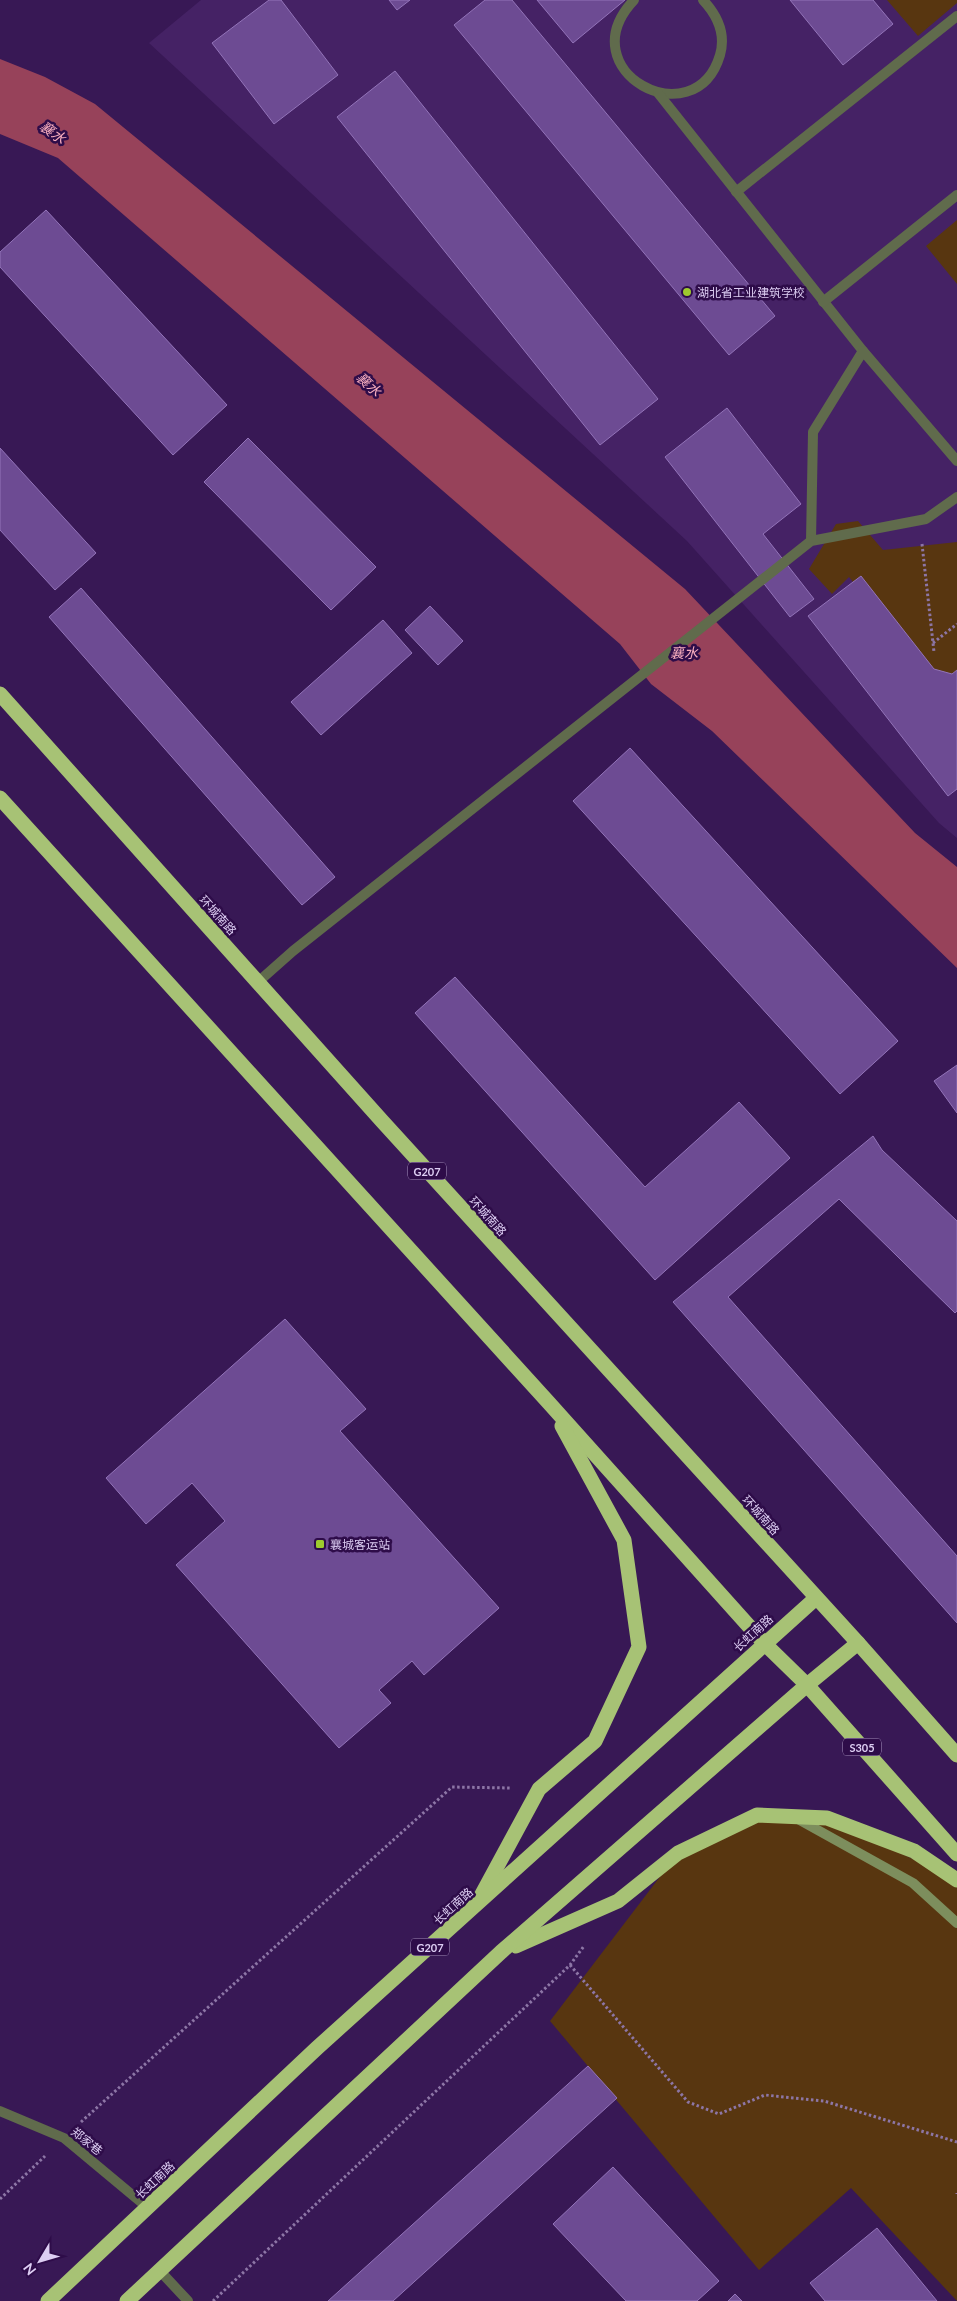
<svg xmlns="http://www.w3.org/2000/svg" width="957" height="2301" font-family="Lato,'Noto Sans SC',sans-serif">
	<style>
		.built { fill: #452265 }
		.green { fill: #583610 }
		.water { fill: #97425a }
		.building { fill: #6d4b93; stroke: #9374b9 }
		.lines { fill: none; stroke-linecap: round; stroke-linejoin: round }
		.path { stroke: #8d76a6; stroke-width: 3; stroke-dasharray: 2.5 2.5; stroke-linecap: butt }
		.lane { stroke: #606b4c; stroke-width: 10 }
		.street { stroke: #606b4c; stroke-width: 10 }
		.secondary { stroke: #7d8e5d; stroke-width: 10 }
		.highway { stroke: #a7c275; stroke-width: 15 }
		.poi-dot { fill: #9eca2e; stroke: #2e0c49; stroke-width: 2 }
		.labels { text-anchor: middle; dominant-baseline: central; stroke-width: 5; stroke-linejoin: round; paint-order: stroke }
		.shield { fill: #2e0c49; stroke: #a894c0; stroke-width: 1 }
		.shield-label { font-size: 11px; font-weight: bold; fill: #ddcef3 }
		.poi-label { font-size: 12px; fill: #ddcef3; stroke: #2e0c49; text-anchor: start }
		.street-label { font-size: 12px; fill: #ddcef3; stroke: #2e0c49 }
		.water-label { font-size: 14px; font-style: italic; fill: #f7adbe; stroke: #2e0c49 }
	</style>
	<rect width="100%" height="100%" fill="#381855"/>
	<path class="built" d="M201,0h756v838l-18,-15 -252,-282 -538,-498z"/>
	<g class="green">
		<path d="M887,0h70v3l-39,33z"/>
		<path d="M957,220v64l-31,-38z"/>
		<path d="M858,521l25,29 74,-8v141l-29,-5 -79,-101 -17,17 -23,-25 27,-45z"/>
		<path d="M757,1815l70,3 130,62v421l-106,-113 -92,82 -209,-249 128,-168z"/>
	</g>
	<path class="water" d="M0,59l45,18 50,27 590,485 230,244 42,34v101l-245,-237 -61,-47 -31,-40 -562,-486 -58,-24z"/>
	<g class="building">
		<path d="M269,0h12l57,75 -64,49 -62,-81z"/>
		<path d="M389,0h21l-13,10z"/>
		<path d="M485,0h27l263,316 -46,39 -275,-330z"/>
		<path d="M537,0h88l-52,43z"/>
		<path d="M790,0h83l20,24 -50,41z"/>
		<path d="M395,71l263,328 -58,46 -263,-328z"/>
		<path d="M46,210l181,195 -54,50 -173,-188v-15z"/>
		<path d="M727,408l74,96 -38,30 51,65 -24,18 -125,-160z"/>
		<path d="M248,438l128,129 -45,43 -127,-128z"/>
		<path d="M0,448l96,105 -41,37 -55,-60z"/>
		<path d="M861,576l73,93 18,5 5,-4v119l-9,7 -140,-180z"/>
		<path d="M81,588l254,289 -33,28 -253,-288z"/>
		<path d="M430,606l33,35 -25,24 -33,-35z"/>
		<path d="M383,620l29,33 -91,82 -30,-33z"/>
		<path d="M630,748l268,293 -58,53 -267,-293z"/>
		<path d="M455,977l190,210 94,-85 51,56 -135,122 -240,-267z"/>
		<path d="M957,1065v48l-23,-32z"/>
		<path d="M873,1136l9,14 75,71v90l-2,2 -116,-114 -111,98 229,259v67l-284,-321z"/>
		<path d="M285,1319l81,90 -26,22 159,177 -75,67 -12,-14 -33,29 12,13 -52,45 -163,-183 49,-44 -33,-38 -46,41 -40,-46z"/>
		<path d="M588,2066l29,32 -224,203h-65z"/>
		<path d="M613,2167l106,114 -22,20h-71l-73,-77z"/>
		<path d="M877,2228l60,73h-112l-15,-18z"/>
		<path d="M735,2294l7,7h-14z"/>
	</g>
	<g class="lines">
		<g class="path">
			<path d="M922,544l12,108"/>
			<path d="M933,643l24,-19"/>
			<path d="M570,1965l118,137 31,12 46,-19 59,6 133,41"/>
			<path d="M81,2122l371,-335 59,1"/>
			<path d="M957,2193v1"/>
			<path d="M0,2199l45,-43"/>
			<path d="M213,2301l357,-336 14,-19"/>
		</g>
		<g class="lane">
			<path d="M634,0c-67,71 61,139 86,55 6,-21 -2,-39 -17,-55"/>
			<path d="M658,93l205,258"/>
			<path d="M736,192l221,-176"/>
			<path d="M823,302l134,-107"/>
			<path d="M811,541l2,-109 50,-81 94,110"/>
			<path d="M258,982l35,-31 518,-410 115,-22 31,-22"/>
			<path d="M160,2271l28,30"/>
		</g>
		<path class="street" d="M0,2111l64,27 84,70"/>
		<path class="secondary" d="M796,1818l117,65 44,40"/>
		<g class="highway">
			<path d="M0,694l382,427 476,522 99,112"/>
			<path d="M0,798l549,605 215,240 43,42 150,169"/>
			<path d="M481,1896l58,-107 56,-48 44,-94 -15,-107 -62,-114"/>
			<path d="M516,1946l102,-45 60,-48 79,-38 70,3 87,33 43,29"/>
			<path d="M48,2301l269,-253 499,-450"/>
			<path d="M127,2301l374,-349 306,-267 51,-42"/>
		</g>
	</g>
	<g class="poi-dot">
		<circle cx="687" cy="292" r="5"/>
		<rect x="315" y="1539" width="10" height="10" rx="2.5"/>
	</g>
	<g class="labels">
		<g class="shield">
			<rect x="408" y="1162.5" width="38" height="17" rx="4"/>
			<rect x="843" y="1738.5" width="38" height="17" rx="4"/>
			<rect x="411" y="1938.5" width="38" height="17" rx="4"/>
		</g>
		<g class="shield-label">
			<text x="427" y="1171">G207</text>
			<text x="862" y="1747">S305</text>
			<text x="430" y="1947">G207</text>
		</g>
		<g class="poi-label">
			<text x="697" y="292">湖北省工业建筑学校</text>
			<text x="330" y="1544">襄城客运站</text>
		</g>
		<g class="street-label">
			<text transform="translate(218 915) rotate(48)">环城南路</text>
			<text transform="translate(488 1216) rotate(48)">环城南路</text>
			<text transform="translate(761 1515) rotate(48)">环城南路</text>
			<text transform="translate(753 1633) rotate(-42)">长虹南路</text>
			<text transform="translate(453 1906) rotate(-42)">长虹南路</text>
			<text transform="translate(87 2141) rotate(39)">郑家巷</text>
			<text transform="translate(155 2180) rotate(-43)">长虹南路</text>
		</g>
		<g class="water-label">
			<text transform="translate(53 132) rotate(35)">襄水</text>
			<text transform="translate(369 384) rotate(42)">襄水</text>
			<text x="684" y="652">襄水</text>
		</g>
	</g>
	<g transform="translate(40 2261) rotate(232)" stroke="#2e0c49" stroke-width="4" paint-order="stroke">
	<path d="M0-4L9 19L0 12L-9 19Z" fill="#ddcef3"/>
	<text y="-8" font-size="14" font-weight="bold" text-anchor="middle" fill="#ddcef3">N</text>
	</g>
</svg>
